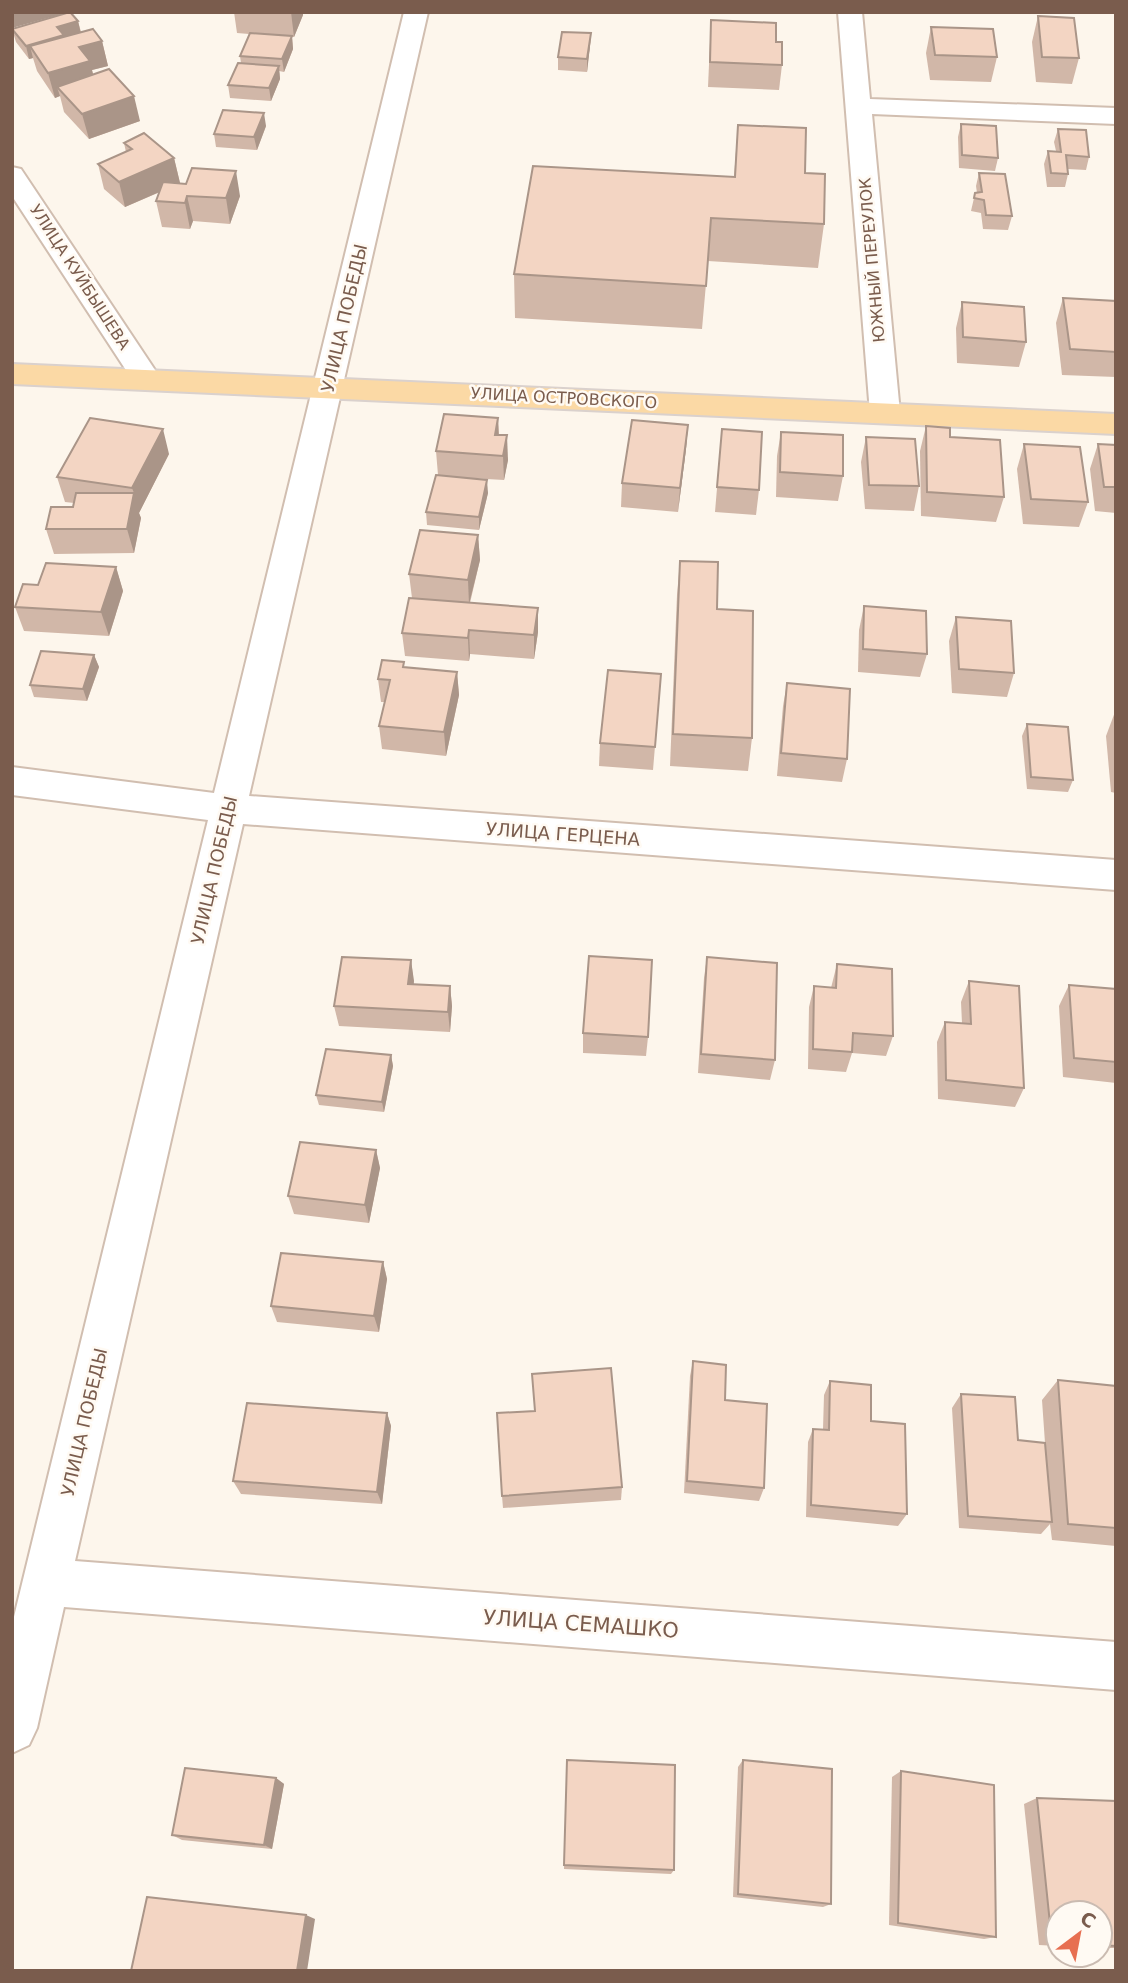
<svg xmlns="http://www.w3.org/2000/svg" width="1128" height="1983" font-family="'DejaVu Sans',sans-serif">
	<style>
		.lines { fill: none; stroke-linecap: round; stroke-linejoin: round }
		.minor-casing { stroke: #d1beb0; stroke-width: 4 }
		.primary-casing { stroke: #dad1cd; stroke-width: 4 }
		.minor { fill: #fff; fill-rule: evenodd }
		.primary { fill: #fbd9a5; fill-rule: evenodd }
		.wall { fill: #d1b7a8 }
		.shaded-wall { fill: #aa9588 }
		.building { fill: #f3d5c3; stroke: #aa9588; stroke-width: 2 }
		.labels { text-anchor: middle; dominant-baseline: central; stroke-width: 5; stroke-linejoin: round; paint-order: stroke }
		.far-street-label { font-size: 16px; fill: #7a5c4d; stroke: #fffaf3 }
		.street-label { font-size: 18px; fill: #7a5c4d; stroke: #fffaf3 }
		.near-street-label { font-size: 21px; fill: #7a5c4d; stroke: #fffaf3 }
	</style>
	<rect width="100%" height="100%" fill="#fdf6ec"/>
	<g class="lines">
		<g class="minor-casing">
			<g id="minor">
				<path d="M404,12h24l-179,784 867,64v30l-873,-66 -168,737 1041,81v48l-1052,-83 -27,121 -8,17 -17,8v-128l196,-805 -196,-25v-28l202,26z"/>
				<path d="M838,12h24l8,87 246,9v16l-244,-10 28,299 -4,7 -11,3 -11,-3 -4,-7z"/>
				<path d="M12,167l9,2 136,204 5,7 -5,7 -10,3 -10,-3 -125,-191z"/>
			</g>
		</g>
		<g class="primary-casing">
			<path id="primary" d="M12,364l1104,50v20l-1104,-50z"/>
		</g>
		<use href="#minor" class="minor"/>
		<use href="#primary" class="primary"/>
	</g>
	<g class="wall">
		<path d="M234,12h69v3l-9,22h-2l1,12 -9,23 -5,-1 1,8 -9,22 -41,-3 -2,-13 13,-22 -1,-7 9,-22 -12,-1z"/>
		<path d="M1038,16l41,42 -7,26 -36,-2 -4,-40z"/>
		<path d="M711,20l65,22 6,23 -3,25 -71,-3z"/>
		<path d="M78,21l3,11 21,9 6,25 -16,4 1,5 47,46 -51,18 -25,-27 -4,-16 -5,2 -18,-27 -4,-13 -4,1 -13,-17 -4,-13z"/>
		<path d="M931,27l66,30 -6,25 -61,-2 -4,-27z"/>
		<path d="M591,33l-1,13 -3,26 -29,-2v-13z"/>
		<path d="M961,124l37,34 -3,13 -36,-3 -1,-31z"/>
		<path d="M738,125l67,48 19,51 -6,44 -110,-7 -6,68 -187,-11 -1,-44 220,-97z"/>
		<path d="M266,126l-9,24 -41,-3 -2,-13z"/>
		<path d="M1058,129l31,28 -3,13 -18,-1v5l-3,13h-18l-3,-23 4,-13h8l-2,-9z"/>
		<path d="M124,143l50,15 6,25 60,13 -10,28 -37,-3 -3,8 -28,-2 -6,-26 4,-9 -35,15 -21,-18 -6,-25 28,-12z"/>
		<path d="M979,173l33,43 -4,14 -25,-1 -2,-16 -10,-2 3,-13 3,-5 -1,-7z"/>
		<path d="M1063,298l53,3v76l-54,-2 -6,-52z"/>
		<path d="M962,302l64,40 -7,25 -62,-4 -1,-35z"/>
		<path d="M498,418l1,17 9,25 -4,20 -52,-3 36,16 -9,37 -52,-5 -1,-13 12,-37 -2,-24z"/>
		<path d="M688,425l-2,24 -8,63 -57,-5 1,-24z"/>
		<path d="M926,426l24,11 54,60 -8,25 -75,-6 -1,-65z"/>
		<path d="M722,429l37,61 -3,25 -41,-3z"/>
		<path d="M781,432l62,44 -5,25 -62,-4 1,-41z"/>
		<path d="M866,437l53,49 -5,25 -49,-2 -4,-47z"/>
		<path d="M1024,444l64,58 -9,25 -56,-3 -6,-55z"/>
		<path d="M1098,444l18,1v68l-21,-2 -5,-42z"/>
		<path d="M169,454l-30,59 2,5 -7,35 -80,1 -8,-25 27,-22 1,-4 -9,-1 -8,-25z"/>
		<path d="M478,535l2,25 -10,43 68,5v24l-4,27 -64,-5 -1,7 -64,-5 -3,-23 10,-35 -3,-24z"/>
		<path d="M680,561l37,48 35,129 -4,33 -78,-5 7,-171z"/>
		<path d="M116,567l7,24 -14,45 -85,-5 -9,-24 23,-22z"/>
		<path d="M864,606l63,48 -7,23 -62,-5 1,-42z"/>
		<path d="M956,617l58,56 -7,24 -55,-4 -3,-52z"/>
		<path d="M94,655l5,12 -12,34 -53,-4 -4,-12z"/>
		<path d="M405,667l52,5 2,23 -13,61 -64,-7 -3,-23 6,-24h-4l-3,-23z"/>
		<path d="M661,674l-8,96 -54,-4 1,-23z"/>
		<path d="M787,683l60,76 -5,23 -65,-6 6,-70z"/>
		<path d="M1115,712h1v81l-5,-1 -5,-56z"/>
		<path d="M1027,724l46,56 -5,12 -41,-3 -5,-53z"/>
		<path d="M707,957l68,103 -5,20 -72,-7 6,-95z"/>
		<path d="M411,960l3,25 36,1 2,20 -2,26 -111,-6 -5,-20z"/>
		<path d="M837,964l56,72 -7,20 -34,-3 -6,19 -38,-3 1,-62 5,-21 17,2z"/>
		<path d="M969,981l55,107 -9,19 -77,-8 -1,-57 8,-20 17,1 -1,-21z"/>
		<path d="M1069,985l47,4v94l-53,-6 -4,-71z"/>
		<path d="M583,1033l65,4 -2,19 -63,-3z"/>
		<path d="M391,1055l2,11 -9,46 -65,-7 -3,-10z"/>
		<path d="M376,1150l4,18 -11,55 -75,-9 -6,-18z"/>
		<path d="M383,1262l4,17 -8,53 -102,-10 -6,-16z"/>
		<path d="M693,1361l32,39 39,88 -5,13 -75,-8 6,-117z"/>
		<path d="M1058,1380l58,6v160l-64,-6 -2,-16 -9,10 -82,-6 -7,-120 9,-14 57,46 27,3 -3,-43z"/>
		<path d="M830,1381l77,133 -9,12 -92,-9 2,-75 5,-13h10l1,-34z"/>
		<path d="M387,1413l4,13 -9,78 -141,-10 -8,-13z"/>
		<path d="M622,1487l-1,13 -118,8 -1,-12z"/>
		<path d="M567,1760l107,110 -3,4 -107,-5z"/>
		<path d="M743,1760l88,144 -8,3 -90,-10 5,-130z"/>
		<path d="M901,1771l95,166 -12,2 -95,-14 3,-148z"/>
		<path d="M276,1778l8,6 -12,65 -90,-9 -10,-5z"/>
		<path d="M1037,1798l79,3v147h-16v-35h-42v33l-19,-1 -15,-141z"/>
	</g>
	<g class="shaded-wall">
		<path d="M12,12h57l-57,16z"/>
		<path d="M291,12h12v3l-9,22z"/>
		<path d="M78,21l3,13 -51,12 3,12 -4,1 -3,-13 31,-19z"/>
		<path d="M591,33l-1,13 -3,26v-13z"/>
		<path d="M292,36l1,13 -9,23 -2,-13z"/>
		<path d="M102,41l6,25 -16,4 4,16 -39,1 3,9 -5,2 -7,-25 31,-26z"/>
		<path d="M279,66l1,13 -9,22 -2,-13z"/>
		<path d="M134,96l6,25 -51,18 -7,-25z"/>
		<path d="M264,113l2,13 -9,24 -3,-13z"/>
		<path d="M174,158l6,25 -55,24 -6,-25z"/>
		<path d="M236,171l4,25 -10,28 -4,-26z"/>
		<path d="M187,196l6,25 -3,8 -5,-26z"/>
		<path d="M498,418l1,25 -4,-8z"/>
		<path d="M688,425l-2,24 -8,63 2,-24z"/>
		<path d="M163,429l6,25 -30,59 2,5 -7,35 -7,-24 7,-36 -2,-5z"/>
		<path d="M507,435l1,25 -4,20 -1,-24z"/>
		<path d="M487,480l1,13 -9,37v-13z"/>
		<path d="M478,535l2,25 -11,44 -1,-24z"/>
		<path d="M116,567l7,24 -14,45 -8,-24z"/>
		<path d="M538,608v24l-4,27v-24z"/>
		<path d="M469,630l1,24 -1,7 -1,-23z"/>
		<path d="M94,655l5,12 -12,34 -4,-12z"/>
		<path d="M457,672l2,23 -13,61 -2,-24z"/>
		<path d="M411,960l3,21 -3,24 -3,-21z"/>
		<path d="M450,986l2,20 -2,26 -2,-20z"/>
		<path d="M391,1055l2,11 -9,46 -2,-10z"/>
		<path d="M376,1150l4,18 -11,55 -4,-18z"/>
		<path d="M383,1262l4,17 -8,53 -5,-16z"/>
		<path d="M387,1413l4,13 -9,78 -5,-12z"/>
		<path d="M276,1778l8,6 -12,65 -8,-4z"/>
		<path d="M306,1915l9,4 -8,52h-10z"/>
	</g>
	<g class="building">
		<path d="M70,12l8,9 -21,6 7,8 -38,11 -14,-17z"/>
		<path d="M1038,16l36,2 5,40 -37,-1z"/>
		<path d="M711,20l65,3v19h6v23l-72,-3z"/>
		<path d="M931,27l62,2 4,28 -62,-2z"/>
		<path d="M93,29l9,12 -23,6 11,14 -42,12 -18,-27z"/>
		<path d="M562,32l29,1 -4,26 -29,-2z"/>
		<path d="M250,33l42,3 -10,23 -42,-3z"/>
		<path d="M238,63l41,3 -10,22 -41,-3z"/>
		<path d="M109,69l25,27 -52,18 -25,-27z"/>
		<path d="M223,110l41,3 -10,24 -40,-3z"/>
		<path d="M961,124l35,2 2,32 -36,-3z"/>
		<path d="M738,125l68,3 -1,45 20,1 -1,50 -113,-6 -5,68 -192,-12 19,-108 202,11z"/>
		<path d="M1058,129l28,1 3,27 -23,-2 2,19 -17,-1 -3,-22 13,1z"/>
		<path d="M144,133l30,25 -55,24 -21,-18 34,-15 -8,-6z"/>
		<path d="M192,168l44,3 -10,27 -39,-2 -2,7 -29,-2 7,-19 23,2z"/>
		<path d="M979,173l26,1 7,42 -26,-1 -2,-15 -10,-2 1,-5 7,-1z"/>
		<path d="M1063,298l53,3v51l-46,-3z"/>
		<path d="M962,302l62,5 2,35 -63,-5z"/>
		<path d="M444,414l54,4 -3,17h12l-4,21 -67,-5z"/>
		<path d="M90,418l73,11 -31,59 -75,-11z"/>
		<path d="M632,420l56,5 -8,63 -58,-5z"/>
		<path d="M926,426l24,2v9l50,3 4,57 -77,-5z"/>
		<path d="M722,429l40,3 -3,58 -42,-3z"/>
		<path d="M781,432l62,3v41l-63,-4z"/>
		<path d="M866,437l49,2 4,47 -50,-1z"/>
		<path d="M1024,444l56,3 8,55 -57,-3z"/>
		<path d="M1098,444l18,1v42h-12z"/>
		<path d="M436,475l51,5 -8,37 -53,-5z"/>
		<path d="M76,493h58l-7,36h-81l5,-22h22z"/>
		<path d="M420,530l58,5 -10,45 -59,-6z"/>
		<path d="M680,561l38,1 -1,47 36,2 -1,127 -79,-4z"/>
		<path d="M46,563l70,4 -15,45 -86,-5 8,-23 15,1z"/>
		<path d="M409,598l129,10 -4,27 -65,-5 -1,8 -66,-5z"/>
		<path d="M864,606l62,5 1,43 -64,-5z"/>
		<path d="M956,617l55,4 3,52 -55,-4z"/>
		<path d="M41,651l53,4 -11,34 -53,-4z"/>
		<path d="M382,660l22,2 -1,5 54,5 -13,60 -65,-6 11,-46 -12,-1z"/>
		<path d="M608,670l53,4 -6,73 -55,-4z"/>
		<path d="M787,683l63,6 -3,70 -66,-6z"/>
		<path d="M1027,724l41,3 5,53 -42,-3z"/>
		<path d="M589,956l63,4 -4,77 -65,-4z"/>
		<path d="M342,957l69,3 -3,24 42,2 -2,26 -114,-6z"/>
		<path d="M707,957l70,6 -2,97 -74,-6z"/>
		<path d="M837,964l55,5 1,67 -40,-3 -1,19 -39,-3 1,-63 22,2z"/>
		<path d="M969,981l50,5 5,102 -78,-8 -1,-58 26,2z"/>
		<path d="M1069,985l47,4v73l-42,-4z"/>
		<path d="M326,1049l65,6 -9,47 -66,-7z"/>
		<path d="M300,1142l76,8 -11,55 -77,-9z"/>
		<path d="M281,1253l102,9 -9,54 -103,-10z"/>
		<path d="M693,1361l33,4 -1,35 42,4 -3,84 -77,-7z"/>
		<path d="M611,1368l11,119 -120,9 -5,-83 38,-2 -3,-37z"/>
		<path d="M1058,1380l58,6v142l-48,-4z"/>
		<path d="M830,1381l41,4v36l34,3 2,90 -96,-9 2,-76 16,1z"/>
		<path d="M961,1394l54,3 3,43 27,3 7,79 -84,-6z"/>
		<path d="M247,1403l140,10 -10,79 -144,-11z"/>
		<path d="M567,1760l108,5 -1,105 -110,-5z"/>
		<path d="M743,1760l89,9 -1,135 -93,-10z"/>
		<path d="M185,1768l91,10 -12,67 -92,-10z"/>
		<path d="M901,1771l93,14 2,152 -98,-14z"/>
		<path d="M1037,1798l79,3v145l-16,-1v-32h-42v30h-6z"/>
		<path d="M147,1897l159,18 -9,56h-166z"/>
	</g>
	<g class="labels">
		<g class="far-street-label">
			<text transform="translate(872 260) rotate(-95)">ЮЖНЫЙ ПЕРЕУЛОК</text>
			<text transform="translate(80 277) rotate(57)">УЛИЦА КУЙБЫШЕВА</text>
			<text transform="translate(564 398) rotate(3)">УЛИЦА ОСТРОВСКОГО</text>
		</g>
		<g class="street-label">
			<text transform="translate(344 318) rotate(-77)">УЛИЦА ПОБЕДЫ</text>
			<text transform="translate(563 834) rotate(4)">УЛИЦА ГЕРЦЕНА</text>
			<text transform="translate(214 870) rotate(-77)">УЛИЦА ПОБЕДЫ</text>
			<text transform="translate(84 1422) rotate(-77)">УЛИЦА ПОБЕДЫ</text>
		</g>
		<g class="near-street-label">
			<text transform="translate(581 1624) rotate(4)">УЛИЦА СЕМАШКО</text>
		</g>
	</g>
	<rect width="1128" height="1983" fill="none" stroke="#7a5c4d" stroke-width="28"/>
	<g transform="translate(1079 1934) rotate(32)"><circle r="33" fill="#fffaf3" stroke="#cabbb1" stroke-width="2"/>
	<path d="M0-5L12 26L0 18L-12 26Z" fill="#e76f51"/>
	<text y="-10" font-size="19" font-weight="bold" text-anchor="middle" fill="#7a5c4d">С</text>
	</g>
</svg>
